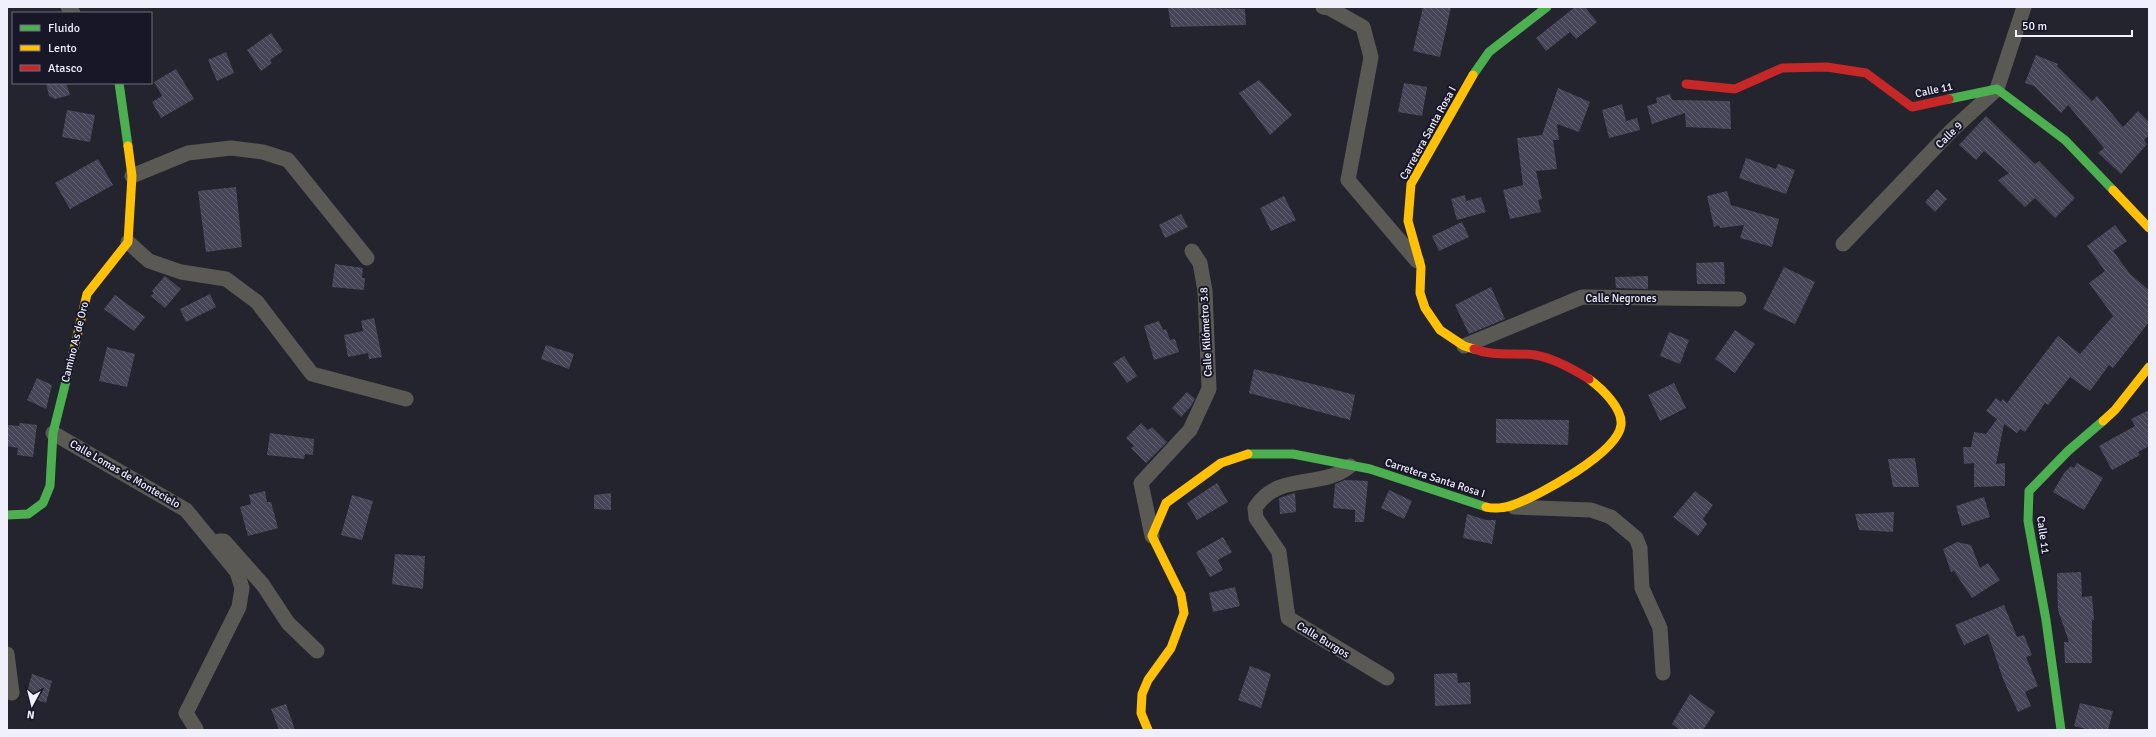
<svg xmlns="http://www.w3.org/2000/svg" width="2156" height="737" font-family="Signika,sans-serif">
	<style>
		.building { fill: url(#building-back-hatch) }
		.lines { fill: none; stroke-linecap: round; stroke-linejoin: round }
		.street { stroke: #5b5953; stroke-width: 15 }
		.fast { stroke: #4caf50; stroke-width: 9 }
		.slow { stroke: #ffc107; stroke-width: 9 }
		.jam { stroke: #c62828; stroke-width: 9 }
		.labels { text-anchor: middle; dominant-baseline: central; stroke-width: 4; stroke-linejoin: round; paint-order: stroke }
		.street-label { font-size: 11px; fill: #f0f0fd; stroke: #171728 }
	</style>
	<defs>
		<pattern id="building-back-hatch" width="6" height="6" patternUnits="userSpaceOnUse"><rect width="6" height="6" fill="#464557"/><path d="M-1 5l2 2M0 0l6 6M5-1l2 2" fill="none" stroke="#616070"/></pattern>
	</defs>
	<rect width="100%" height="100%" fill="#24242e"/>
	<g class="building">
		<path d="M1168,7l77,2 1,16 -75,2z"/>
		<path d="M1423,7h28l-11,50 -27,-6z"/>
		<path d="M1575,7h10l12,15 -21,17 -6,-7 -24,19 -10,-13z"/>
		<path d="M271,33l12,18 -13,9 2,3 -11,8 -14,-21z"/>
		<path d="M226,52l8,21 -17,8 -9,-21z"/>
		<path d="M2036,55l22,9 -1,2 35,35 5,-5 26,31 15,-16 11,11v13l-5,5 3,4 -26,30 -23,-21 6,-5 -36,-43 -7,8 -27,-27 -9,-3z"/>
		<path d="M176,69l18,30 -33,19 -9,-16 10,-6 -8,-14z"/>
		<path d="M1259,80l33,35 -22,20 -31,-42z"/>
		<path d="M46,83h20l4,12 -15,4 -6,-3z"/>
		<path d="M1404,83l23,4 -5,29 -24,-4z"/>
		<path d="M1558,88l32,14 -11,30 -22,-8 2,16h-6l4,29 -21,2 6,28 -4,1 3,12 -31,7 -7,-29 20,-5 -6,-47 25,-3z"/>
		<path d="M1670,94l2,6 58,1 1,28 -45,-2 -1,-14 -33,11 -5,-18 10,-3 -1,-5z"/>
		<path d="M1622,104l4,17 11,-3 3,12 -31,8 -7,-28z"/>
		<path d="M67,110l28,5 -5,27 -28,-5z"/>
		<path d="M1986,116l49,48 4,-3 36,37 -20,20 -20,-20 -10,9 -27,-27 11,-7 -25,-22 -8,9 -17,-15z"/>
		<path d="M1746,158l30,11 2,-5 17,6 -9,24 -47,-16z"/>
		<path d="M98,159l15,26 -43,24 -15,-26z"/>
		<path d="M236,187l6,60 -36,5 -8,-61z"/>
		<path d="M1937,189l10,10 -12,13 -10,-10z"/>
		<path d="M1727,191l4,14 48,14 -7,28 -32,-9 4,-13 -24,3 -1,-3 -5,2 -7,-31z"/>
		<path d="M1465,195l1,6 15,-4 5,15 -29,8 -6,-21z"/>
		<path d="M1284,196l12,24 -25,11 -11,-23z"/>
		<path d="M1181,214l7,13 -23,11 -6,-13z"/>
		<path d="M1462,222l7,15 -30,14 -7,-15z"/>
		<path d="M2115,225l12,16 -14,10 17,23 19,16v32l-36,46 -4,-3 -19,26 -20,-14 -22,28 -3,-2 -20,29 -5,-3 -3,4 -13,-9 -8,40 9,-1v23l-31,1v-24l-10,1 -1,-17h8l3,-15 12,2 11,-15 -11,-8 10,-13 5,4 2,-3 4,4 51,-67 22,18 33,-38 -24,-33 16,-12 -18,-25z"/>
		<path d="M1724,262l1,22h-28l-1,-21z"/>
		<path d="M335,264l28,4 -1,10h3l-1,12 -32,-3z"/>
		<path d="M1784,267l31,15 -20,42 -32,-15z"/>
		<path d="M165,276l16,13 -16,19 -14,-12 3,-3 -2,-2z"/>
		<path d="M1648,276v13l-32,-1 -1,-11z"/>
		<path d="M1491,287l14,32 -36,15 -14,-29z"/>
		<path d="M210,294l6,13 -30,15 -6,-13z"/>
		<path d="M115,295l30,22 -11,14 -30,-22z"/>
		<path d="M374,318l8,39 -13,2 -1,-6 -20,4 -4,-22 19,-4 -2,-10z"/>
		<path d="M1159,321l4,9 3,-1 4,11 5,-1 4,13 -25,8 -10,-34z"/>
		<path d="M1735,330l20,14 -20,29 -20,-14z"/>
		<path d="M1669,332l20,8 -9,24 -20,-8z"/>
		<path d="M546,345l28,9 -5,15 -28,-10z"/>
		<path d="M107,347l28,7 -8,33 -28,-6z"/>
		<path d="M1124,356l13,20 -10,7 -14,-20z"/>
		<path d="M1254,369l101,26 -5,25 -101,-27z"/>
		<path d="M37,378l15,7 -6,24 -19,-9z"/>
		<path d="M1674,383l12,25 -26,13 -12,-26z"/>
		<path d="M1187,392l8,7 -4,7 -10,11 -9,-9z"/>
		<path d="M2149,410v36l-11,6 2,3 -28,15 -13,-24 36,-20 -4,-7z"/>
		<path d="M1496,419l73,1 -1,25 -72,-2z"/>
		<path d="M20,423l17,2 -4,32 -16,-2 1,-7 -11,-2v-21l12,1z"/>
		<path d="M1141,423l7,7 4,-3 15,15 -21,21 -15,-15 3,-2 -8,-8z"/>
		<path d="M270,433l44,6 -1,16 -8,-1 -1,5 -37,-4z"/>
		<path d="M1915,458l4,29h-26l-5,-28z"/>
		<path d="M2077,463l26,15 -19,32 -31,-18 11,-19 7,-7 3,2z"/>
		<path d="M1345,480l23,1 -4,41h-9v-12l-22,-2 2,-24z"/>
		<path d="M1217,483l11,19 -31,18 -10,-17z"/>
		<path d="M1389,490l23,11 -8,18 -23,-11z"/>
		<path d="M265,491l2,11h4l7,26 -30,8 -8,-29 11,-3 -2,-9z"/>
		<path d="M1695,491l18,14 -10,14 4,5 -9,12 -25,-19z"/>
		<path d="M611,493v17l-17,-1v-14z"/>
		<path d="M1295,493l1,19 -16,2 -1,-16z"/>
		<path d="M352,495l21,6 -11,39 -21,-5z"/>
		<path d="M1984,497l6,20 -28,9 -6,-20z"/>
		<path d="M1894,512l-1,20 -34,-2 -4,-16z"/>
		<path d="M1467,514l19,6h10l-4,24 -29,-6z"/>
		<path d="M1223,537l9,15 -14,8 5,10 -13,7 -14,-25z"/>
		<path d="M1957,542l14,3 9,23 8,-5 12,17 -28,18 -18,-27 -3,1 -8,-23z"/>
		<path d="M395,554l30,2 -2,33 -31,-5z"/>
		<path d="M2081,572l1,25 10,-1 2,24h-2v43h-27l-1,-21h5l-11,-32 -1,-37z"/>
		<path d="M1235,587l5,19 -27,6 -4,-19z"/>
		<path d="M2004,605l13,32 7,-2 8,20 -6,2 12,29 -13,6 6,14 -13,6 -15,-33 -15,-45 -24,11 -9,-20z"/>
		<path d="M1250,666l21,8 -10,34 -23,-8z"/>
		<path d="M1457,673l1,10 12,-1 1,22 -36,2 -1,-32z"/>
		<path d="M32,674l20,7 -6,22 -20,-7z"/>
		<path d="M1690,694l25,18 -12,18h-23l-8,-6z"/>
		<path d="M2080,703l33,8 -5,19h-18l-16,-4z"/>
		<path d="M286,704l9,26h-16l-8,-21z"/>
	</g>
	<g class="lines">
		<g class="street">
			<path d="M68,7l5,6"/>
			<path d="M1323,7l6,1 34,19 8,30 -23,123 69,81"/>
			<path d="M132,176l56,-23 43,-5 32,4 25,8 79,98"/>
			<path d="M128,242l21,19 32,11 45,7 31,23 55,72 94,25"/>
			<path d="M1843,244l109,-114 45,-41 27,-82"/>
			<path d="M1464,346l118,-49 157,2"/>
			<path d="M53,433l133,77 51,62 5,16 -3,19 -53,106 10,16"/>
			<path d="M1350,466c-29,24 -72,5 -95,42l1,10 23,34 9,66 99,60"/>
			<path d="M1514,507l77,3 20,7 25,21 4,10 2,40 18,40 3,45"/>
			<path d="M1152,536l-11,-53 49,-53 19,-41 -4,-98 -5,-28 -8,-12"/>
			<path d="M219,541h5l39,44 25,38 29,28"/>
			<path d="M7,654l5,39"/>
		</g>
		<g class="fast">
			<path d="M1473,75l16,-23 58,-45"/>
			<path d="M119,83l9,63"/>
			<path d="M1949,99l48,-10 68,51 48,50"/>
			<path d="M1248,454h45l77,15 116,38"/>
			<path d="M7,515l21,-1 15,-11 7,-17 3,-53 22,-88"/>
			<path d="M2061,730l-15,-110 -18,-99 1,-30 39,-40 35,-30"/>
		</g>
		<g class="slow">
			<path d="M1473,75l-62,109 -3,37 13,46 -1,26 5,15 15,22 24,16 10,3"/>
			<path d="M2113,190l36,38"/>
			<path d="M75,345l12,-51 41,-52 4,-66 -4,-30"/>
			<path d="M2103,421l12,-11 34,-43"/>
			<path d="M1486,507c7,2 20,1 27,-2 25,-9 105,-52 108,-80 2,-17 -20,-37 -32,-46"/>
			<path d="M1148,730l-7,-17 1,-19 6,-14 23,-32 13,-35 -3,-18 -29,-59 14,-33 55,-40 27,-9"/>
		</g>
		<g class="jam">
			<path d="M1686,84l49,5 47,-21 45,-1 39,6 46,34 37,-8"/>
			<path d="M1474,349c20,8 40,3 61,6 19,3 38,14 54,24"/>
		</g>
	</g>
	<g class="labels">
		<g class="street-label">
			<text transform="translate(1934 90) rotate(-12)">Calle 11</text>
			<text transform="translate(1428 133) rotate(-61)">Carretera Santa Rosa I</text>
			<text transform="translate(1949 135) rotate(-45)">Calle 9</text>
			<text x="1621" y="298">Calle Negrones</text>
			<text transform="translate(1206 332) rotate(-93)">Calle Kilómetro 3.8</text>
			<text transform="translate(75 342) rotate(-76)">Camino As de Oro</text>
			<text transform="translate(125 474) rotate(30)">Calle Lomas de Montecielo</text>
			<text transform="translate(1435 478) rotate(18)">Carretera Santa Rosa I</text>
			<text transform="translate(2043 535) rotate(82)">Calle 11</text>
			<text transform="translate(1323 640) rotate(31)">Calle Burgos</text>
		</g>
	</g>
	<rect width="2156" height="737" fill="none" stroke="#f0f0fd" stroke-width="16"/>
	<rect x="12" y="12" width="140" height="72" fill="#171728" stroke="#6e6e7d"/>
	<rect x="20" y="25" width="20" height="6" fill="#4caf50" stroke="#6e6e7d"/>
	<text x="48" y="32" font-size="12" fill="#f0f0fd">Fluido</text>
	<rect x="20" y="45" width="20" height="6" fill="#ffc107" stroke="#6e6e7d"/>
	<text x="48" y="52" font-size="12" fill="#f0f0fd">Lento</text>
	<rect x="20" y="65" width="20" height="6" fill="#c62828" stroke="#6e6e7d"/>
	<text x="48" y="72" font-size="12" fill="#f0f0fd">Atasco</text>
	<g transform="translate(32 705) rotate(187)" stroke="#171728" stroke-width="3" paint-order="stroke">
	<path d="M0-3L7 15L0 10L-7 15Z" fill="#f0f0fd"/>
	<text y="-6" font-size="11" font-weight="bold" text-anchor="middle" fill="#f0f0fd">N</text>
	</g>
	<path d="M2016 30v6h116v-6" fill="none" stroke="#f0f0fd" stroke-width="2"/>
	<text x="2022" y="30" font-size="12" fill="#f0f0fd" stroke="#171728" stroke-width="3" paint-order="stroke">50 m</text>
</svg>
